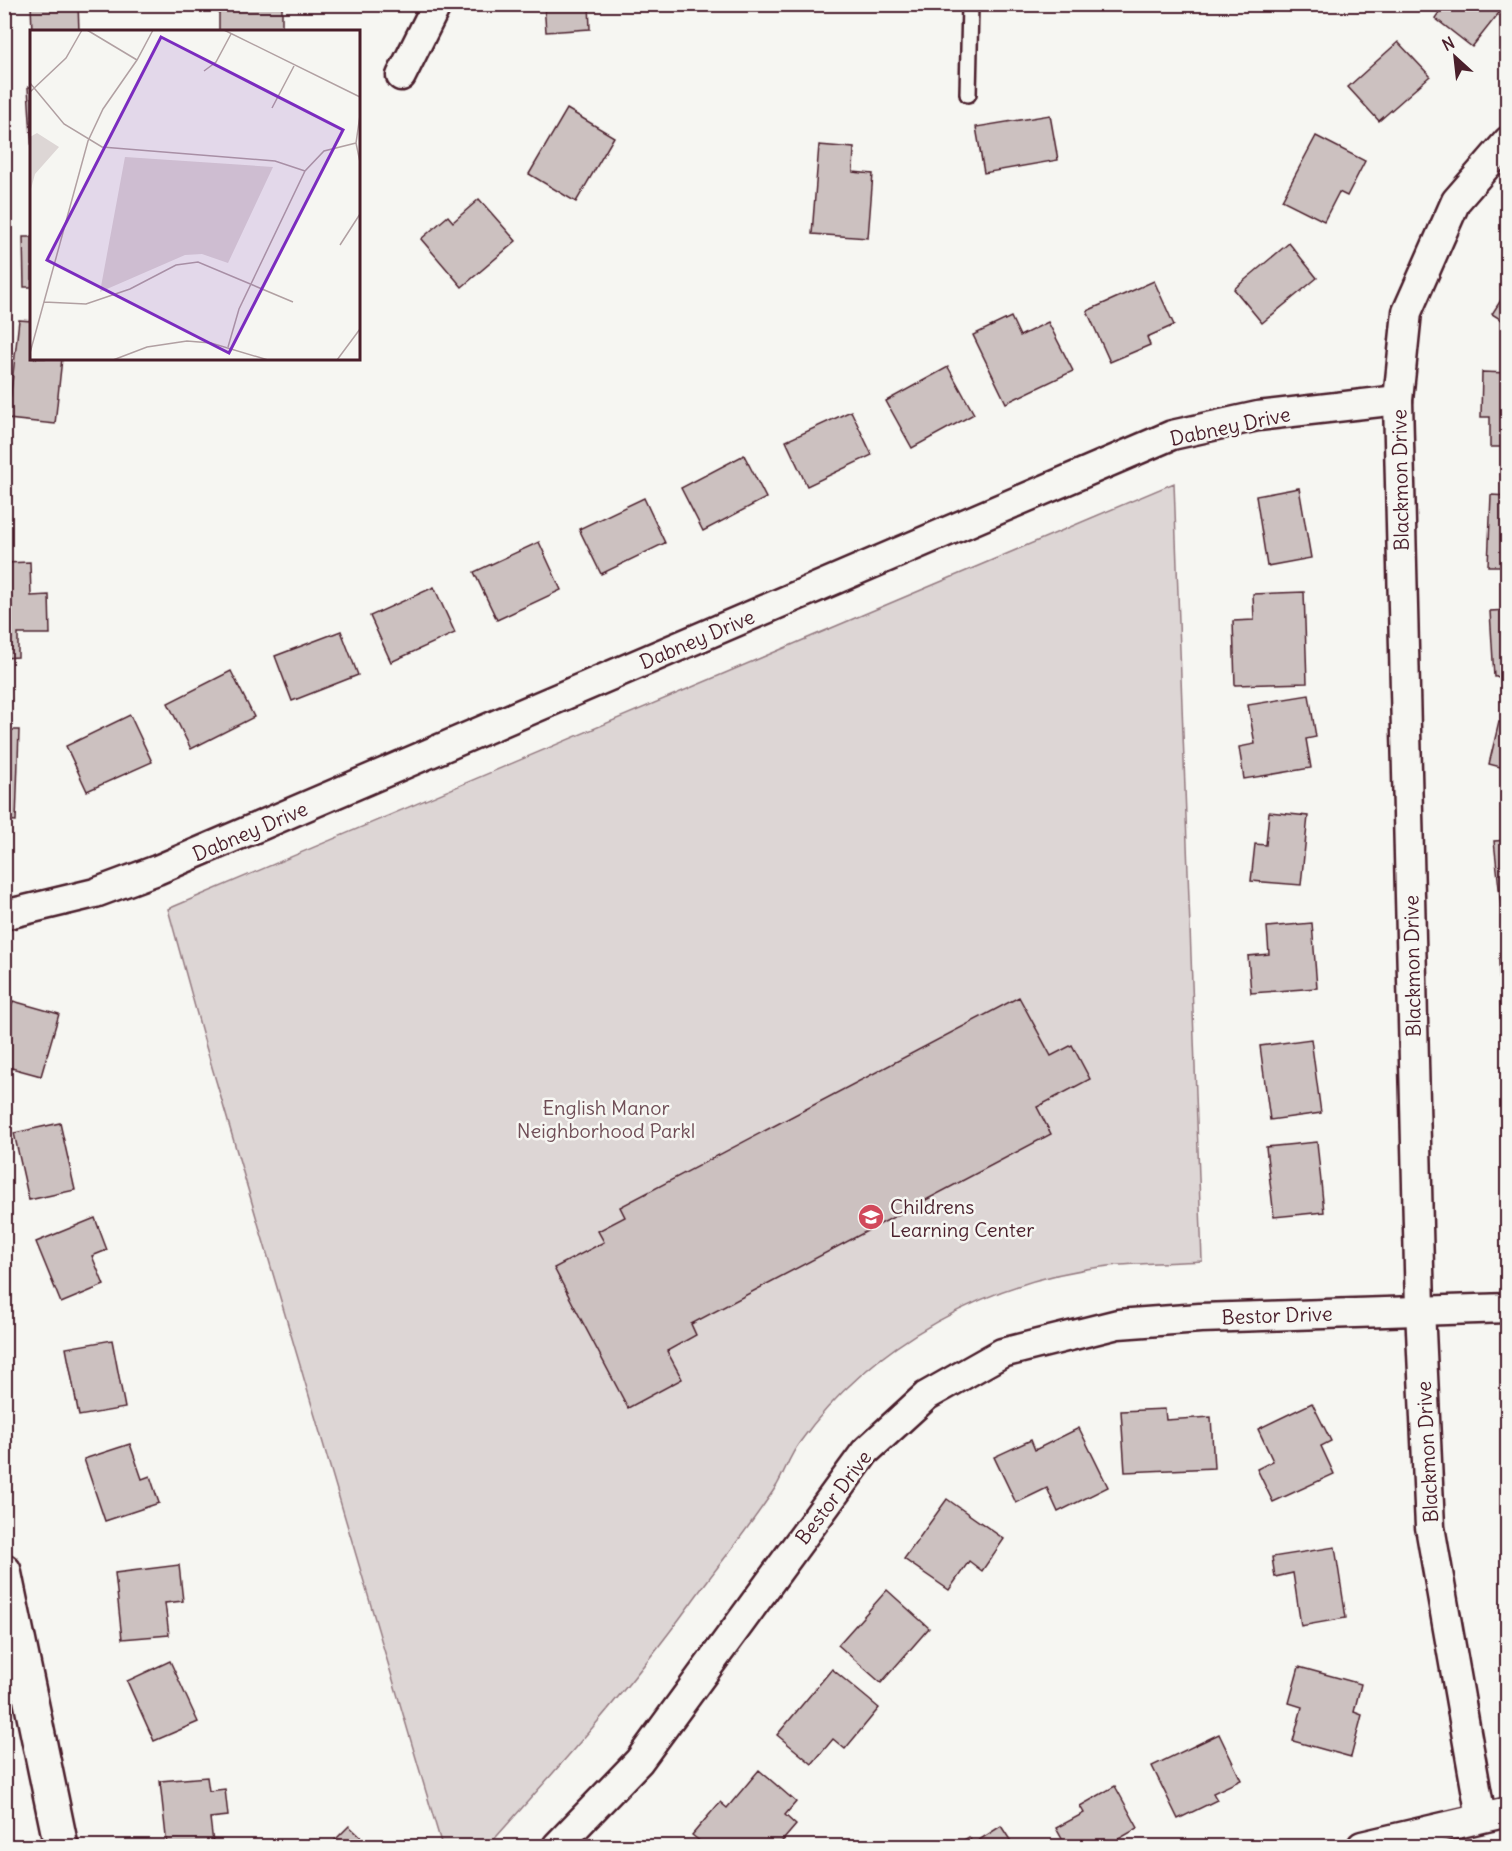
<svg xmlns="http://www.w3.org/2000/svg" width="1512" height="1851" font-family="Delius,sans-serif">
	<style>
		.green { fill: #ddd6d5; stroke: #947a80; stroke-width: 1.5 }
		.building { fill: #ccc1c0; stroke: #4a1f2b; stroke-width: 1.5 }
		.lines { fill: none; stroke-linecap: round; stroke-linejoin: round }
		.lane-casing { stroke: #4a1f2b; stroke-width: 20 }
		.street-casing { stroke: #4a1f2b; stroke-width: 33 }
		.secondary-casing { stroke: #4a1f2b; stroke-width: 38 }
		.lane { stroke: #f6f6f2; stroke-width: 15 }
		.street { stroke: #f6f6f2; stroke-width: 28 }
		.secondary { stroke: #f6f6f2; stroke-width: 33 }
		.labels { text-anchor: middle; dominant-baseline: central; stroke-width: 5; stroke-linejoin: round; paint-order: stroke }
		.street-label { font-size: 20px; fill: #4a1f2b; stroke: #f6f6f2 }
		.park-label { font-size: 20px; fill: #6f4d56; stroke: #f6f6f2 }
		.poi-label { font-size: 20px; fill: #4a1f2b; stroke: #f6f6f2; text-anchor: start }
		.inset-road { fill: none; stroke: #b1a0a2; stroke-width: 1.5 }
		.view { fill: #7b2cbf; fill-opacity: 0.15; stroke: #7b2cbf; stroke-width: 3 }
		.inset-edge { fill: none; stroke: #4a1f2b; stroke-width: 3 }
	</style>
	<rect width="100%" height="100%" fill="#f6f6f2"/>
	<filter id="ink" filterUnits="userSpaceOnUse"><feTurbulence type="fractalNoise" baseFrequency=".0167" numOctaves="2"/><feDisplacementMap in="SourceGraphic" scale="12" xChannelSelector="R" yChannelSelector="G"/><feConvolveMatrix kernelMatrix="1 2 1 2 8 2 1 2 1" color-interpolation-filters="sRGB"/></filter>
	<g filter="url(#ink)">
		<path class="green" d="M1174,483l28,778c-31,2 -62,2 -93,5 -119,13 -239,78 -309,176 -10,13 -15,29 -23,43 -26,41 -58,79 -86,118 -62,86 -133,165 -203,243h-46l-236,-799 -38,-138z"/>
		<g class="building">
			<path d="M31,4h47l1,28h-47z"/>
			<rect x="219" y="4" width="63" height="28"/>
			<path d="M544,4h45l1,25 -44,3z"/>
			<path d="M1445,4h61l-34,43 -37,-29z"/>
			<path d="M1398,42l32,34 -51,45 -31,-34z"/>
			<path d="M28,87h4v67z"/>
			<path d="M567,109l47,28 -38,65 -47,-28z"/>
			<path d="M1050,115l8,45 -74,13 -8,-46z"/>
			<path d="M1316,136l49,25 -18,35 -8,-4 -15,29 -42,-21z"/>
			<path d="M819,145l35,3 -1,24 20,2 -5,64 -56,-4z"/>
			<path d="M479,199l37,42 -54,46 -41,-48 27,-23 5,6z"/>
			<path d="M23,237h9v50h-8z"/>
			<path d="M1289,243l28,35 -55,45 -28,-34z"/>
			<path d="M1154,281l20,44 -27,12 3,8 -40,17 -23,-51z"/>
			<path d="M1508,289v35l-16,-10z"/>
			<path d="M1011,317l9,19 28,-14 25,49 -67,32 -33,-68z"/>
			<path d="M19,320l13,1v37h30l-7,66 -47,-5z"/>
			<path d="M948,367l26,47 -62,34 -26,-47z"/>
			<path d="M1482,372l26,1v74h-18v-30h-9z"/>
			<path d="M851,411l21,44 -65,31 -21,-45z"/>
			<path d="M744,455l22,43 -63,33 -22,-43z"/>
			<path d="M1299,488l12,70 -44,8 -11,-70z"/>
			<path d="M1491,495l17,1v70h-20z"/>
			<path d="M644,498l21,45 -64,31 -22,-45z"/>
			<path d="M539,542l22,48 -64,30 -23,-48z"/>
			<path d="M30,562l1,34 18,-1 1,39h-32v23l-14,1v-95z"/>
			<path d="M434,587l21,46 -64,29 -21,-46z"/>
			<path d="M1304,592l3,91 -72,2 -2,-64 21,-1 -1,-26z"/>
			<path d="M1508,610v66l-14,1 -4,-66z"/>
			<path d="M341,631l17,44 -66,26 -17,-45z"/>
			<path d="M231,671l23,46 -63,32 -23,-46z"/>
			<path d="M1309,695l7,42 -10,2 5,29 -67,11 -5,-32 16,-3 -7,-39z"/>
			<path d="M130,715l22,47 -65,29 -21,-45z"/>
			<path d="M1499,722l9,2v45l-19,-5z"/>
			<path d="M4,730h15l-3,91 -12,-1z"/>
			<path d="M1269,812l39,4 -7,69 -50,-4 4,-37 11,1z"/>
			<path d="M1508,840v75l-6,1 -8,-75z"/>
			<path d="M1312,923l5,65 -66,5 -3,-37 21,-2 -2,-27z"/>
			<path d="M1499,959h9v71h-7z"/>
			<path d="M1019,997l32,59 21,-11 18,34 -53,28 14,27 -360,190 5,11 -29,16 15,28 -54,29 -74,-140 50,-26 -6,-11 27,-14 -5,-10z"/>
			<path d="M13,1001l46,13 -18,62 -37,-10v-35z"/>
			<path d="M1311,1039l10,74 -51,7 -10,-74z"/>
			<path d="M1501,1076h7v96z"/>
			<path d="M60,1123l15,67 -46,10 -15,-67z"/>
			<path d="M1317,1142l7,70 -50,5 -8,-70z"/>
			<path d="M95,1218l12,32 -15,6 12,29 -43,18 -25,-61z"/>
			<path d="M112,1340l13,68 -46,8 -13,-68z"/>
			<path d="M1312,1403l19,38 -10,5 13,28 -61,28 -16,-33 16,-8 -15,-32z"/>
			<path d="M1165,1409l1,11 45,-3 3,51 -89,4 -4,-61z"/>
			<path d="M1079,1428l29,59 -50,25 -11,-24 -31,15 -22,-46 37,-17 4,10z"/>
			<path d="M130,1444l12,35 8,-3 9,27 -54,18 -21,-62z"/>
			<path d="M947,1499l57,40 -22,32 -13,-10 -20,29 -45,-31z"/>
			<path d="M1335,1547l11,71 -45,8 -8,-53 -18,4 -3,-20z"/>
			<path d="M179,1565l4,36 -18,2 4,32 -47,4 -7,-66z"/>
			<path d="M887,1590l42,38 -48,55 -43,-38z"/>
			<path d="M170,1661l28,61 -44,19 -27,-60z"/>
			<path d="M1299,1667l62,17 -7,28 8,3 -11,42 -58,-16 9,-34 -13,-4z"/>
			<path d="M832,1669l47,39 -34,41 -12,-10 -21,25 -35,-29z"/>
			<path d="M1219,1734l22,46 -28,13 4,7 -39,19 -26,-53z"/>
			<path d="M759,1770l37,32 -11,13 11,10 -18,21 -13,-2 -2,2h-57l-14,-11 28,-33 7,6z"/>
			<path d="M207,1777l2,14 16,-2 3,27 -18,2 3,25 -46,3 -7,-65z"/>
			<path d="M1115,1786l23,42 -23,13 3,5h-52l-10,-18 28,-15 -4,-7z"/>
			<path d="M349,1826l21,20h-41z"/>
			<path d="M1001,1826l13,20h-61l16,-9 4,7z"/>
		</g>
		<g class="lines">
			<g class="lane-casing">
				<path id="lane" d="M968,94l2,-90"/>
			</g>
			<g class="street-casing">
				<g id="street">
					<path d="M401,76l36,-72"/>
					<path d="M4,915l91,-22 62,-23 1015,-435 86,-19 140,-16"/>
					<path d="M1481,1817l-51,-290 -10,-218 -22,-909 9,-88 49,-111 52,-60"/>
					<path d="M557,1846l82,-85 226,-309 61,-56 76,-43 116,-29 82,-6 308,-10"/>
					<path d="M1362,1846l146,-34"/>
				</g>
			</g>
			<g class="secondary-casing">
				<path id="secondary" d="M4,1571l57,275"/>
			</g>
			<use href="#lane" class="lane"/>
			<use href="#street" class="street"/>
			<use href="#secondary" class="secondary"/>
		</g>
	</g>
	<defs>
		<g id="school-disc" transform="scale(1.35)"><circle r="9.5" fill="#d1495b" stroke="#f6f6f2"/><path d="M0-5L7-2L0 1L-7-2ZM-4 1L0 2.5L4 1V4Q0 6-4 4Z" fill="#fff"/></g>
	</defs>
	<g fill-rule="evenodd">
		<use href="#school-disc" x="871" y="1217"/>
	</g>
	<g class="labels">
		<g class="street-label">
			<text transform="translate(1230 426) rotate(-12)">Dabney Drive</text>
			<text transform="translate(1400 480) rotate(-91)">Blackmon Drive</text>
			<text transform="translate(697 639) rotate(-23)">Dabney Drive</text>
			<text transform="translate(250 831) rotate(-23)">Dabney Drive</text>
			<text transform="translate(1412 966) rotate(-91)">Blackmon Drive</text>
			<text transform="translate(1277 1315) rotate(-2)">Bestor Drive</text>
			<text transform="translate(1427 1452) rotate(-93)">Blackmon Drive</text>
			<text transform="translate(833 1497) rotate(-53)">Bestor Drive</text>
		</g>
		<g class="park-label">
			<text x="606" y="1107">English Manor<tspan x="606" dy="23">Neighborhood Parkl</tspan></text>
		</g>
		<g class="poi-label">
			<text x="890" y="1206">Childrens<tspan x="890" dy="23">Learning Center</tspan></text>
		</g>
	</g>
	<g transform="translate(30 30)">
		<rect width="330" height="330" fill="#f6f6f2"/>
		<path d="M7,103l22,14 -24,27 -4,15 -1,-52zM95,127l148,10 -45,96 -26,-9 -17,1 -85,37z" fill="#ddd6d5"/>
		<path class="inset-road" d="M57,0l50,30M194,0l136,67M174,41l12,-9 15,-28M0,53l34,41 38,23 173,14 30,10M0,62l36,-34 16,-28M242,78l22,-42M330,85l-4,28 4,19M310,215l20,-31M14,272l42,2 44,-15 46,-24 22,-3 95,40M198,317l11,-38 66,-138 19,-20 32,-8M0,323l58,-212 15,-32 34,-49 16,-30M83,330l34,-13 40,-6 24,2 57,17M307,330l23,-31"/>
		<path class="view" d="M131,7l182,93 -114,223 -182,-93z"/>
		<rect width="330" height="330" class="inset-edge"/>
	</g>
	<rect width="1512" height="1851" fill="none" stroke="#f6f6f2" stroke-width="24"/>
	<rect x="12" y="12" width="1488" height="1827" fill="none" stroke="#4a1f2b" stroke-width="2" filter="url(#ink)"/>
	<g transform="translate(1455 57) rotate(333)" stroke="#f6f6f2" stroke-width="4.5" paint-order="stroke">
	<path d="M0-4.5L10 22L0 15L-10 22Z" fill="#4a1f2b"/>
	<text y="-9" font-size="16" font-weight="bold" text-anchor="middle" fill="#4a1f2b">N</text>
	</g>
</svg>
